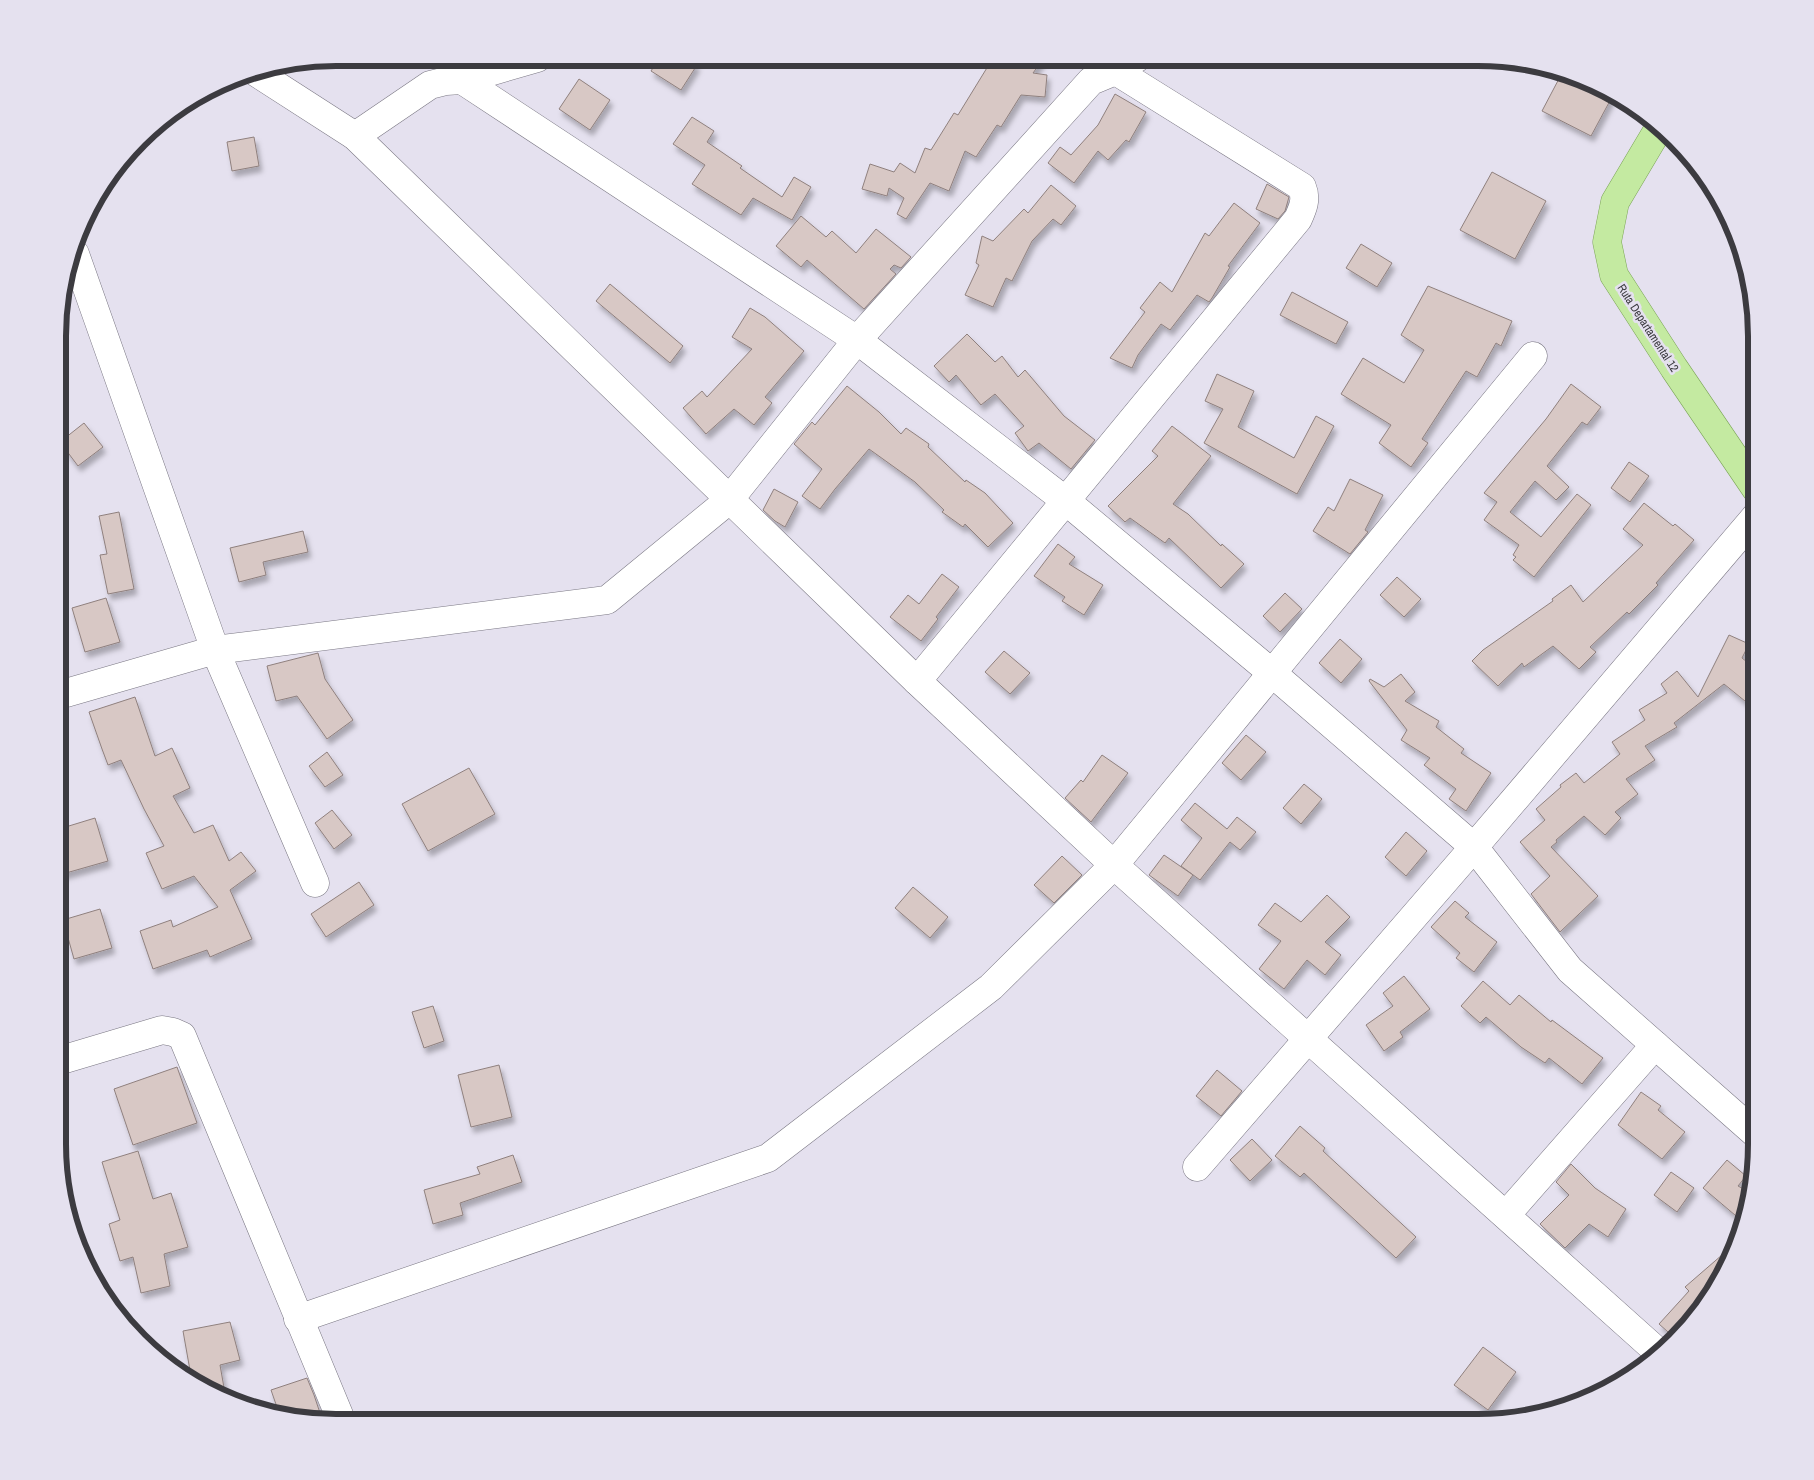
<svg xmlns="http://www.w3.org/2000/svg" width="1814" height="1480" font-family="'Archivo Narrow',sans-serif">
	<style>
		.building { fill: #d8c8c5; stroke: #8f807e; filter: url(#shadow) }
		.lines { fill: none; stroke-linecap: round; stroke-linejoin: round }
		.minor-casing { stroke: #7a7783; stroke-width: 29 }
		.major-casing { stroke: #7aa456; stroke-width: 29 }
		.minor { stroke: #fff; stroke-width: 28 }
		.major { stroke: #c4eaa1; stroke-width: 28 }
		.labels { text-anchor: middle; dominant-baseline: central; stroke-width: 5; stroke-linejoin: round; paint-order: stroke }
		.street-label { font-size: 12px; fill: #3c3b40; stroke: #e5e1ef }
		.rim { fill: none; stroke: #3c3b40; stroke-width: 6 }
	</style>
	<defs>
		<filter id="shadow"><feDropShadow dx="3" dy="5.5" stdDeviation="2.5" flood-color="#0004"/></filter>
	</defs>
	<rect width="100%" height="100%" fill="#e5e1ef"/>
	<g class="building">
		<path d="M659,58h27l11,7 -16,25 -30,-19z"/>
		<path d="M993,58h51l-11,15 14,2 -2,22 -24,-2 -20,32 -4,-2 -21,32 -11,-6 -16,40 -19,-8 -24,36 -9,-5 7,-16 -15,-10 -2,8 -25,-7 8,-25 24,8 6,-9 15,10 10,-25 6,2 23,-37 4,2z"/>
		<path d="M1562,73l23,6 27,18 -21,39 -49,-25z"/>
		<path d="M579,79l31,21 -20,30 -31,-21z"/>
		<path d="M1115,94l31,18 -17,30 -3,-2 -18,20 -10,-9 -24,32 -26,-20 12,-16 11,8 27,-30z"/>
		<path d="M692,117l22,14 -7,11 35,24 -2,2 42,29 12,-20 17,10 -19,33 -39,-22 -12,17 -49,-31 13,-19 -32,-21z"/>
		<path d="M254,137l5,29 -27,5 -5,-29z"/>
		<path d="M1492,172l54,29 -31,58 -55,-29z"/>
		<path d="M1267,184l22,13 -4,14 -7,8 -22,-10z"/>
		<path d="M1051,185l25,21 -15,19 -8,-6 -21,22 -20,40 -6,-3 -13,29 -28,-12 14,-30 -3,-2 6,-27 11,5 31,-32 4,4z"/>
		<path d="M1234,203l26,20 -32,43 2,1 -18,31 -3,4 -12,-7 -27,35 -9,-6 -23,31 -6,13 -22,-10 35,-46 -5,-4 20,-26 12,10 33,-59 4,3z"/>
		<path d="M801,216l25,21 6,-6 24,22 20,-24 35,28 -10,11 -7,-3 -4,4 6,5 -32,35 -57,-49 -6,7 -25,-21z"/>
		<path d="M1361,244l31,19 -15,24 -31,-19z"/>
		<path d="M610,284l73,62 -13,17 -74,-62z"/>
		<path d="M1428,286l84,35 -11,25 -5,-3 -19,34 -11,-6 -44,68 6,4 -17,24 -32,-24 12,-18 -50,-31 22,-36 41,25 20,-33 -23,-15z"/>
		<path d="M1292,292l56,30 -12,22 -56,-29z"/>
		<path d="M750,308l15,9 39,34 -39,46 7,6 -18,22 -20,-16 -28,25 -23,-26 19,-17 5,6 45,-48 -20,-12z"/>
		<path d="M967,334l28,28 7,-6 16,21 7,-7 39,46 31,24 -24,29 -32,-26 -11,8 -13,-18 9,-7 -29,-32 -14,11 -25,-30 -7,7 -15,-16z"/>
		<path d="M1217,374l37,17 -16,36 56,31 22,-42 18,10 -37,68 -93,-51 19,-34 -18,-8z"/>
		<path d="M1571,384l30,23 -14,18 -5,-3 -35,44 22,21 -13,13 -21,-19 -25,31 31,25 36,-43 14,11 -57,72 -21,-17 3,-3 -3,-2 6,-10 -35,-25 13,-18 -13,-9 62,-74z"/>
		<path d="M847,386l32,26 22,22 5,-6 23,16 -1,3 37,35 1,-2 19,13 28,30 -25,24 -23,-23 -2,3 -21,-15 2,-2 -29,-28 -46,-33 -34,40 -15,20 -18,-13 20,-27 -28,-25 18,-22 3,3z"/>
		<path d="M84,423l19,24 -25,19 -18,-24z"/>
		<path d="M1172,426l39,30 -38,48 15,10 33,32 1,-2 22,20 -23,24 -52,-50 -4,5 -35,-25 -5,4 -17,-16 50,-50 -6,-5z"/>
		<path d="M1629,462l20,14 -19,26 -19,-14z"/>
		<path d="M1350,479l33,16 -18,35 3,2 -18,22 -37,-23 15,-24 6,4z"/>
		<path d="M774,489l24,13 -13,25 -10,-6 -12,-11z"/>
		<path d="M1644,503l29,23 2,-2 19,16 -38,43 2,2 -29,29 -2,-2 -37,35 6,5 -17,17 -26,-23 -29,21 -2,-4 -24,23 -26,-25 11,-11 70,-49 -1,-2 19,-14 12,17 60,-57 -20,-16z"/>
		<path d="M119,512l15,77 -26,5 -8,-39 7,-1 -8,-38z"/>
		<path d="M303,531l5,21 -45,10 3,13 -27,7 -9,-34z"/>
		<path d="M1058,544l17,13 -6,7 34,21 -19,30 -22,-14 3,-4 -31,-21z"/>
		<path d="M942,574l17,13 -23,30 2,2 -17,22 -31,-24 18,-22 11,9z"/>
		<path d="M1397,577l24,22 -17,18 -24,-22z"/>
		<path d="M1285,593l17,16 -22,23 -17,-16z"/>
		<path d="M106,598l14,44 -35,10 -13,-44z"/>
		<path d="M1729,635l20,9 -7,14 14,11v41l-32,-26 -50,39 3,4 -32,19 10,14 -29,19 12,15 -23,18 6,6 -16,17 -21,-19 -28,24 1,2 -6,5 47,49 -38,36 -29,-38 19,-18 -30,-34 25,-22 -9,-11 25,-22 -1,-2 16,-12 8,10 36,-29 -8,-12 33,-22 -6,-10 28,-17 -6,-9 16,-13 21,26z"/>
		<path d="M1340,639l22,20 -21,24 -22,-20z"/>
		<path d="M1004,651l26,22 -20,21 -25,-22z"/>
		<path d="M318,653l7,26 28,41 -26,19 -30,-43 -21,5 -9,-35z"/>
		<path d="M1401,674l14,18 -10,9 34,20 -3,6 28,22 -3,4 30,20 -25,38 -17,-12 7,-10 -32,-24 6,-7 -29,-18 6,-10 -38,-49 1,-2 14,8z"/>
		<path d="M135,697l20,59 17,-8 18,40 -17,8 21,37 19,-8 16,36 12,-9 15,19 -26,19 22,49 -42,18 -3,-7 -54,19 -13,-38 31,-11 2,7 45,-20 -24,-31 -32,13 -16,-36 18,-7 -20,-37 -23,-49 -13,5 -6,-16 -13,-37z"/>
		<path d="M1246,735l20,17 -25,28 -19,-17z"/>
		<path d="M327,752l16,23 -18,12 -16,-21z"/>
		<path d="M1102,755l26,18 -37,49 -26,-24 16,-18 2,2z"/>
		<path d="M469,768l26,46 -67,37 -26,-47z"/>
		<path d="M1304,784l18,15 -21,25 -18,-16z"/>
		<path d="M1195,803l32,26 10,-12 19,15 -16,18 -10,-8 -30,38 -19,-14 21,-28 -21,-18z"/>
		<path d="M332,810l20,25 -18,14 -19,-26z"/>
		<path d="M95,818l13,43 -49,14v-46z"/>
		<path d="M1406,832l21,19 -21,25 -21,-19z"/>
		<path d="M1164,855l29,20 -15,21 -29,-21z"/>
		<path d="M1062,856l20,19 -28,28 -20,-18z"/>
		<path d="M359,882l15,23 -48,32 -15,-23z"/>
		<path d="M913,887l35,30 -18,21 -35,-30z"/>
		<path d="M1327,895l23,22 -25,25 16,13 -16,20 -18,-15 -23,29 -25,-20 22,-28 -23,-16 17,-22 26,19z"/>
		<path d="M1455,901l14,12 -4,4 32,25 -23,30 -18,-14 4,-5 -29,-26z"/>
		<path d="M100,909l12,39 -38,11 -11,-39z"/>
		<path d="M1404,976l26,33 -30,23 3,5 -19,14 -18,-26 27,-19 -10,-13z"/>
		<path d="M1483,981l27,24 9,-10 32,27 1,-2 51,38 -21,26 -33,-26 -4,5 -24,-16 -35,-30 -6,6 -19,-17z"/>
		<path d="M433,1006l11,35 -20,7 -12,-36z"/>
		<path d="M499,1065l13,52 -41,10 -13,-52z"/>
		<path d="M177,1067l20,56 -64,22 -19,-56z"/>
		<path d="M1217,1070l25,21 -21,25 -25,-20z"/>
		<path d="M1641,1092l20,14 -3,4 27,22 -23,27 -44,-34z"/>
		<path d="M1300,1126l25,22 -2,3 93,86 -20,21 -92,-85 -4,4 -25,-21z"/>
		<path d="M1252,1139l20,21 -22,21 -20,-21z"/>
		<path d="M138,1151l15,48 18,-6 17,54 -24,7 6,32 -29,7 -8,-36 -13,4 -11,-37 11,-4 -18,-58z"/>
		<path d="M513,1155l9,27 -62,21 3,12 -30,9 -9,-34 56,-16 -3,-7z"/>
		<path d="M1727,1160l19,16 -8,10 11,6 -7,29 -39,-33z"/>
		<path d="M1571,1164l24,24 31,21 -18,28 -19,-13 -24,24 -25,-24 29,-29 -13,-13z"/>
		<path d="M1671,1172l23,16 -17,24 -23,-17z"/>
		<path d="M1730,1248l4,4 -58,87 -17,-15 30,-33 -4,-4z"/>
		<path d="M230,1322l10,38 -20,5 6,34 -35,-23 -8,-45z"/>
		<path d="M1483,1347l33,25 -28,38 -34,-25z"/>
		<path d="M307,1378l7,17 9,27 -44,-9 -8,-23z"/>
	</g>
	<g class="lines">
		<g class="minor-casing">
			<g id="minor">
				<path d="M254,71l101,65 562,545 197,184 544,487"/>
				<path d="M462,80l395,260 209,161 206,172 202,174 96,123 186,164"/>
				<path d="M355,136l75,-51 16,-4 16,-1 75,-22"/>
				<path d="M75,254l140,396 100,233"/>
				<path d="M917,681l381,-462c5,-11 9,-20 4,-32l-207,-129"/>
				<path d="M59,695l156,-45 392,-50 122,-100 128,-160 234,-259 24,-10 22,-13"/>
				<path d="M58,1061l104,-31 11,2 9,4 160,386"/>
				<path d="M1197,1167l277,-320 282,-331"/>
				<path d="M1506,1215l149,-170"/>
				<path d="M298,1319l470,-161 223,-171 123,-122 419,-509"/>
			</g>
		</g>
		<g class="major-casing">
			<path id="major" d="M1659,128l-44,74 -8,40 7,33 60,93 82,121"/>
		</g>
		<use href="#minor" class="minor"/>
		<use href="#major" class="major"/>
	</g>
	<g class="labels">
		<g class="street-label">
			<text transform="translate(1648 328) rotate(57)">Ruta Departamental 12</text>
		</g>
	</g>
	<path d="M0 0H1814V1480H0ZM336 66H1478A270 270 0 0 1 1748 336V1144A270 270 0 0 1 1478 1414H336A270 270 0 0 1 66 1144V336A270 270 0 0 1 336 66Z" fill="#e5e1ef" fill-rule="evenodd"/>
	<path class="rim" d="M336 66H1478A270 270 0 0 1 1748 336V1144A270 270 0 0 1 1478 1414H336A270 270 0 0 1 66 1144V336A270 270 0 0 1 336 66Z"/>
</svg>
